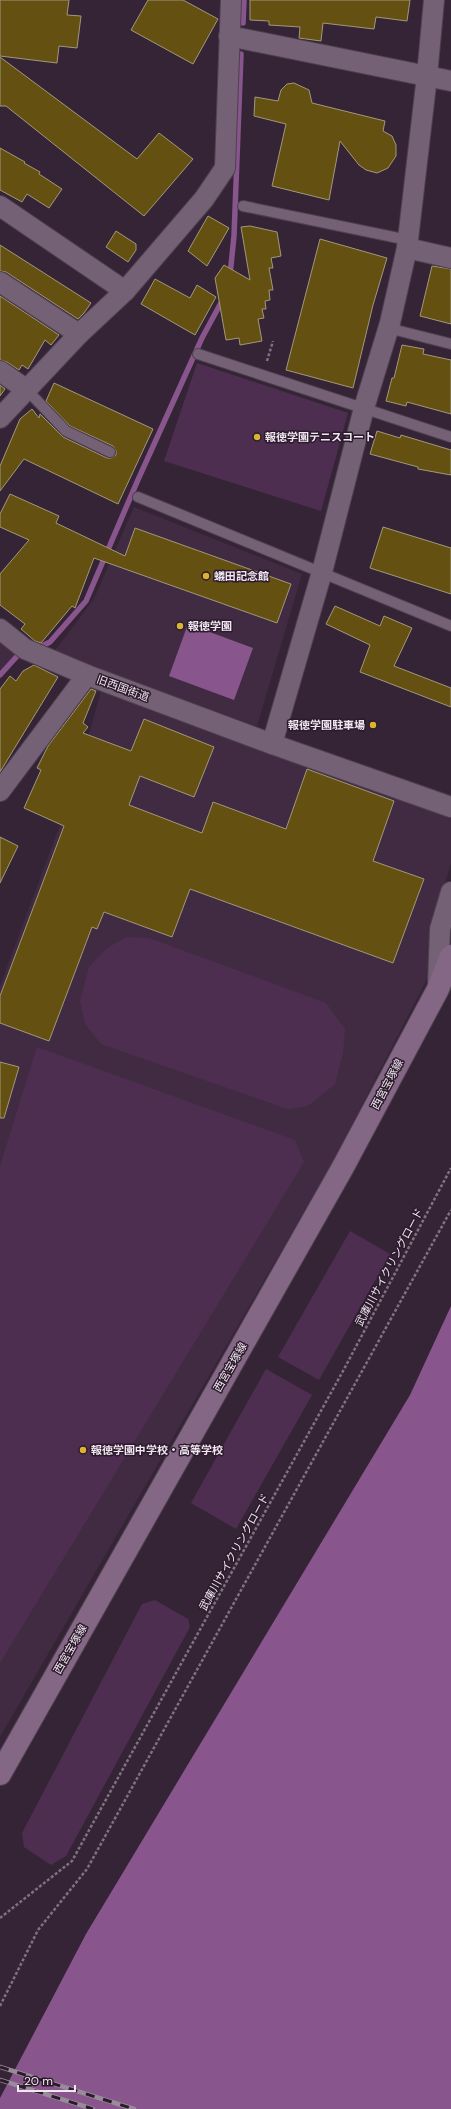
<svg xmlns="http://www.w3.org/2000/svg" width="451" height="2109" font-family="'DM Sans','Noto Sans JP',sans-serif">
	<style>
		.built { fill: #412b42 }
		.green { fill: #4e2e50 }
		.water { fill: #88558c }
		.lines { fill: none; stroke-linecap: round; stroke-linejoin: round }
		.stream { stroke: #88558c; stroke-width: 5.5 }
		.building { fill: #645112; stroke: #a1987c }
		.service-casing { stroke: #4f4050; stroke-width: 12 }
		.minor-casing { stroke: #4f4050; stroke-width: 22 }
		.secondary-casing { stroke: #4f4050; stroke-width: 24 }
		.path { stroke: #807181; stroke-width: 2.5; stroke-dasharray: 3 2; stroke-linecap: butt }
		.service { stroke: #746175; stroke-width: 10 }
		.minor { stroke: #746175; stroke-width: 20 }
		.secondary { stroke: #846785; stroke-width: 22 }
		.rail-casing { stroke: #998c9a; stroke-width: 4.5 }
		.rail { stroke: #2b1a2b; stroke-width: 3; stroke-dasharray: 9; stroke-linecap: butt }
		.poi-dot { fill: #dab333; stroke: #2b1a2b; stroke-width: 1.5 }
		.labels { text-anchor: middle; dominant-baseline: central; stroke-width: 3; stroke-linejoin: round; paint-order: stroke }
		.poi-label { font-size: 11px; font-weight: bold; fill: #f1e6f1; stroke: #2b1a2b; text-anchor: start }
		.street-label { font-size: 11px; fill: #f1e6f1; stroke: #2b1a2b }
	</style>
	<rect width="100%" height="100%" fill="#352436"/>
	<g class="built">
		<path d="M134,507l168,67 -45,152 -204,-73 41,-54z"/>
		<path d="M0,642l20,15 -20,20z"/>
		<path d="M102,688l349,125v50l-18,60 -5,54 -96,186 -332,574v-751l73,-196z"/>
	</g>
	<g class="green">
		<path d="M197,363l151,50 -27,98 -157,-50z"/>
		<path d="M127,937l22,1 177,65 19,26 -2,24 -8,31 -27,22 -20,3 -187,-65 -16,-20 -5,-23 9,-34 18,-19z"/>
		<path d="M37,1047l258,93 9,22 -304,501v-497z"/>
		<path d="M350,1231l40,23 -71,126 -41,-23z"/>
		<path d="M266,1369l46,26 -76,134 -45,-26z"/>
		<path d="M155,1600l33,19 2,8 -124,229 -15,9 -27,-18 -2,-14 120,-229z"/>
	</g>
	<g class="water">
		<path d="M188,624l65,24 -19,52 -65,-24z"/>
		<path d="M451,1306v803h-451v-11l86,-164 324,-539z"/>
	</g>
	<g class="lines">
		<g class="stream">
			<path d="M243,23l1,-23"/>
			<path d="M230,275l4,-39 7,-182"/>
			<path d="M40,647l10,-5 36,-41 51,-119 65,-144 21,-39"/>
			<path d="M0,675l19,-21"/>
		</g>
	</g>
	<g class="building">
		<path d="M0,0h69l-2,15 14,1 -4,32 -18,-2 -2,17 -57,-7z"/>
		<path d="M148,0h35l35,19 -25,45 -62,-34z"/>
		<path d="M250,0h160l-3,21 -31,-4 -2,12 -51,-6 -2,18 -22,-3 1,-11 -31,-2v-4l-19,-1z"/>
		<path d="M0,57l137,102 22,-26 34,26 -49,57 -138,-110h-6z"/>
		<path d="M294,83l15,7 3,13 73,18 -2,10 9,5 4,9v11l-8,12 -11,5 -11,-3 -7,-5 -19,-24 -11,59 -57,-14 14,-62 -32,-8 1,-19 23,4 3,-11 6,-6z"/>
		<path d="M0,148l25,14 -1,1 16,9 -1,2 23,15 -13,19 -22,-14 -5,8 -22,-12z"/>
		<path d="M208,216l21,12 -22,38 -19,-15z"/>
		<path d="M250,226l27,6 4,24 -10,2 2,10h-4l4,22h-4l1,10 -5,1 1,8h-4l2,9 -6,1 4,22 -22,4 -1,-7 -13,2 -11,-62 9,-13 26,15 -9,-53z"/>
		<path d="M116,231l20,13v6l-8,12 -22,-15z"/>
		<path d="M320,239l67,19 -14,47 -20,83 -67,-18z"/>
		<path d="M0,245l91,58 -7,10 -6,6 -72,-47 -6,-1z"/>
		<path d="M432,266l19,3v55l-31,-8z"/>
		<path d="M155,279l35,19 7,-13 19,12 -21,38 -54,-31z"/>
		<path d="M0,296l59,39 -8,10 -6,-5 -17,29 -6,-4 -3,5 -12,-8 -7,-2z"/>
		<path d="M402,345l22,4 -1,5 28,6v54l-44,-12 -1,4 -20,-5 6,-23h2z"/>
		<path d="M54,383l99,46 -35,75 -94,-45 -24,32v-25l20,-47 12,-10 7,9 1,-4 23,23 44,21h4l5,-3v-4l-3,-5 -43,-20 -24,-25z"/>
		<path d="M0,385l5,4 -5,7z"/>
		<path d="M377,431l23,7 1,-3 50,15v25l-33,-6v-2l-48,-13z"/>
		<path d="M10,494l49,22 -3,7 69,33 10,-28 156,56 -14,39 -183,-65 -19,50 -3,-2 -31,37 -6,-2 -14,-12 4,-5 -25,-19v-31l29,-34 -29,-13v-13z"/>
		<path d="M383,527l68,21v46l-81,-26z"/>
		<path d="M335,606l45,20 4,-10 28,12 -18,38 57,22v19l-91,-35 10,-27 -44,-21z"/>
		<path d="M34,665l24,12 -58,95v-83l10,-13 6,5 7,-10z"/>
		<path d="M91,689l5,2 -13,32 5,4 -5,6 48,18 13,-32 70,28 -20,50 -54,-21 -11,29 73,28 11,-31 73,27 21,-60 87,32 -21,60 51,18 -31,84 -203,-74 -18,48 -68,-25 -7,17 -5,-2 -43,114 -49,-18v-27l64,-170 -40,-18 17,-38 -4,-2 11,-22z"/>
		<path d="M0,837l18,9 -18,37z"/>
		<path d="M0,1062l19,5 -15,51h-4z"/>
	</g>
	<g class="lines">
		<g class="service-casing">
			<g id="service">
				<path d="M243,206l165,34"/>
				<path d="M388,328l63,16"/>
				<path d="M198,354l253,83"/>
				<path d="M27,390l39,41 44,21"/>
				<path d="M138,497l313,129"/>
			</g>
		</g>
		<g class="minor-casing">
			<g id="minor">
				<path d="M229,36l222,45"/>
				<path d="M0,206l125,85"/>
				<path d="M407,248l44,10"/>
				<path d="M0,282l79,52"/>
				<path d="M0,371l27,19"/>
				<path d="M0,418l79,-84 46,-43 79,-92 21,-31 6,-168"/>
				<path d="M0,629l25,20 62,26"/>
				<path d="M272,744l50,-172 42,-164 26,-85 17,-75 20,-172 7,-76"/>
				<path d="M0,791l87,-116 185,69 179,63"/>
				<path d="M438,983l2,-54 11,-37"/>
			</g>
		</g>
		<g class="secondary-casing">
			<path id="secondary" d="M0,1774l343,-607 95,-178 13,-33"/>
		</g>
		<g class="path">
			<path d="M267,361l6,-20"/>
			<path d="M0,1918l72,-57 271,-490 108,-203"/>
			<path d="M0,2006l38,-76 49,-61 364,-659"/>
		</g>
		<use href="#service" class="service"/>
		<use href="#minor" class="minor"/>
		<use href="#secondary" class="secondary"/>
		<g class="rail-casing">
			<g id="rail">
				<path d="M0,2067l134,42"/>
				<path d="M0,2080l93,29"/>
			</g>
		</g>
		<use href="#rail" class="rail"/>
	</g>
	<g class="poi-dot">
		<circle cx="257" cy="437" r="4"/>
		<circle cx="206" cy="576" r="4"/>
		<circle cx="180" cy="626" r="4"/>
		<circle cx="373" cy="725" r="4"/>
		<circle cx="83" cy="1450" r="4"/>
	</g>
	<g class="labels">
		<g class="poi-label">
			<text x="265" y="437">報徳学園テニスコート</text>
			<text x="214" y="576">蟻田記念館</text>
			<text x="188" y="626">報徳学園</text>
			<text x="365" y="725" text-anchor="end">報徳学園駐車場</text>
			<text x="91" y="1450">報徳学園中学校・高等学校</text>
		</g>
		<g class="street-label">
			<text transform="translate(123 688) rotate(20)">旧西国街道</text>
			<text transform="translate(387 1084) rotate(-62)">西宮宝塚線</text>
			<text transform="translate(389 1267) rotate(-62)">武庫川サイクリングロード</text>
			<text transform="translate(230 1367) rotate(-60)">西宮宝塚線</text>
			<text transform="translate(234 1552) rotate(-61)">武庫川サイクリングロード</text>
			<text transform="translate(70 1649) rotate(-60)">西宮宝塚線</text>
		</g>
	</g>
	<path d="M18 2085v6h57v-6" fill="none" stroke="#f1e6f1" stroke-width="2"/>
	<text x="24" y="2085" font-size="12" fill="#f1e6f1" stroke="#2b1a2b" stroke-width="3" paint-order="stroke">20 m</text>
</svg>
